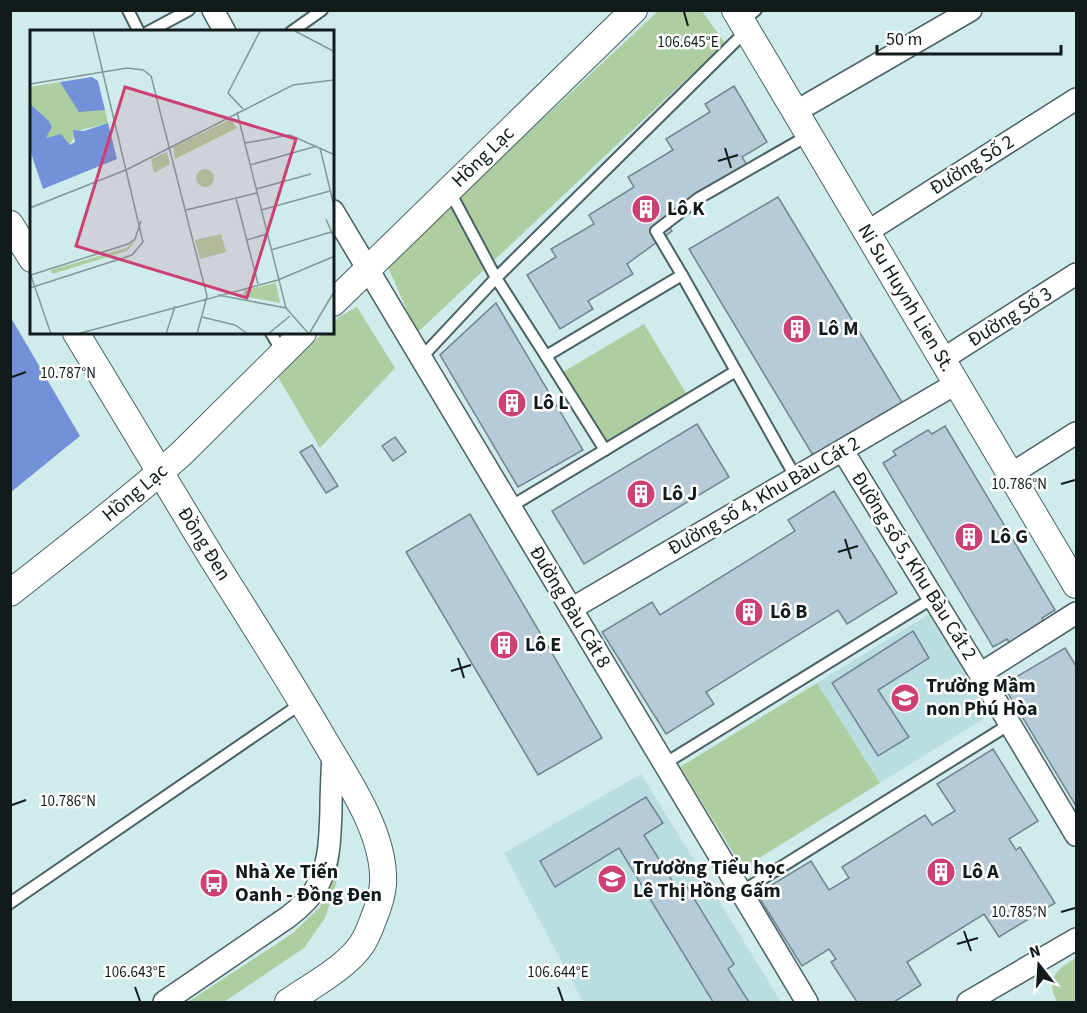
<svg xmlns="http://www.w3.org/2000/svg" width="1087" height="1013" font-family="'Source Sans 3',sans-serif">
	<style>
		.built { fill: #b9dde0 }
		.green { fill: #adcea1 }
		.water { fill: #7291d9 }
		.building { fill: #b6cbd7; stroke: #718590; stroke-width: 1.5 }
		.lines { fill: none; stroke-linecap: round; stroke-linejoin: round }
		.service-casing { stroke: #496163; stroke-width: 14 }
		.minor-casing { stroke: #496163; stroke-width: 24 }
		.tertiary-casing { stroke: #496163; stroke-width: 28 }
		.service { stroke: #fff; stroke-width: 10 }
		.minor { stroke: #fff; stroke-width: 21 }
		.tertiary { stroke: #fff; stroke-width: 26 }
		.ticks { fill: none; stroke: #121b1c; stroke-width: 2 }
		.labels { text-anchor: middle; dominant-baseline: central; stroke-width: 5; stroke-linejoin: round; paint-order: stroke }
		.street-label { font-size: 20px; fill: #121b1c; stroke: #fff }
		.poi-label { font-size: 20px; font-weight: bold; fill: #121b1c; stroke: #fff; text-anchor: start }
		.inset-road { fill: none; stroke: #839899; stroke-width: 1.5 }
		.view { fill: #cc4073; fill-opacity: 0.15; stroke: #cc4073; stroke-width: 3 }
		.inset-edge { fill: none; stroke: #121b1c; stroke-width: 3 }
		.ticks-label { font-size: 15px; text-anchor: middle; fill: #121b1c; stroke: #fff; stroke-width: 5; stroke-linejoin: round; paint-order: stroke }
	</style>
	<rect width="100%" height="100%" fill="#cfebec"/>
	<g class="built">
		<path d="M931,613l62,100 -113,70 -63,-100z"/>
		<path d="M641,774l140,228h-198l-79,-149z"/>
	</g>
	<g class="green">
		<path d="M658,11h44l23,32 -308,290 -30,-68z"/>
		<path d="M357,307l38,61 -75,80 -42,-71 45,-44h10v-10l6,-6z"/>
		<path d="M644,324l45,74 -87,52 -44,-75z"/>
		<path d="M817,683l63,100 -137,85 -63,-101z"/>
		<path d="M340,854l-3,27 -12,37 -21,30 -80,54h-36l105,-69 27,-26z"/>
		<path d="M1076,958v44h-19c-12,-24 -1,-32 19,-44z"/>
	</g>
	<path class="water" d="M10,316l70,120 -69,56h-1z"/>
	<g class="building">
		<path d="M734,86l33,56 -25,15 5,8 -49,30 5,8 -35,22 4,6 -45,33 6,10 -45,27 5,8 -33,20 -33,-54 29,-18 -5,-8 43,-25 -5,-9 45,-28 -6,-10 45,-27 -7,-11 44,-27 -5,-8z"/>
		<path d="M778,197l128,212 -89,53 -128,-213z"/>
		<path d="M496,303l87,147 -65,37 -78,-132z"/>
		<path d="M697,424l32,53 -145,87 -32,-53z"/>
		<path d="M945,426l110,184 -13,8 3,5 -35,21 -3,-5 -14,8 -110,-184 13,-8 -3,-4 35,-21 4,4z"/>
		<path d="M395,437l11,15 -13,9 -11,-15z"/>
		<path d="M312,445l26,41 -12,7 -26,-41z"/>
		<path d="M834,491l63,102 -50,31 -9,-14 -132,82 8,12 -48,30 -64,-102 50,-30 8,13 135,-84 -7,-11z"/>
		<path d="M470,514l132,224 -64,37 -132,-223z"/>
		<path d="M913,631l16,27 -51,32 31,47 -31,19 -46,-73z"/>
		<path d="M1065,648l11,18v140l-73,-121z"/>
		<path d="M993,749l45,72 -29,18 7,11 4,-3 35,56 -56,34 -15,-23 -77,48 14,23 -27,17h-37l-26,-40 5,-3 -7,-10 -27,17 -45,-72 54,-33 18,29 20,-12 -7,-11 83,-52 7,10 23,-14 -18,-27z"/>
		<path d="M646,797l17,26 -19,12 32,52 8,-5 50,82 -6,5 21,33h-36l-94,-154 -64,39 -15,-26z"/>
	</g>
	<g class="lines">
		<g class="service-casing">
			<g id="service">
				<path d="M128,10l11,22"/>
				<path d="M742,21l14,-11"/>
				<path d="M148,32l41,-22"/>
				<path d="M291,32l31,-22"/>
				<path d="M449,190l47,88 50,78 136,-81 -26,-44 43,-33 110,-63"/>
				<path d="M682,275l114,203"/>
				<path d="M271,333l12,20"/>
				<path d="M546,356l59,94"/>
				<path d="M421,358l75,-80 251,-248"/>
				<path d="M510,507l226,-136"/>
				<path d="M664,764l269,-166"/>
				<path d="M741,892l269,-168"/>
				<path d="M10,903l292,-200"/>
			</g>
		</g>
		<g class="minor-casing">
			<g id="minor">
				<path d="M213,10l12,22"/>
				<path d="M795,112l176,-102"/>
				<path d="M333,211l474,791"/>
				<path d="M867,232l209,-133"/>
				<path d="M943,359l133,-85"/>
				<path d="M843,451l137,223 96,161"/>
				<path d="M1011,474l65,-41"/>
				<path d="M571,609l386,-226"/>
				<path d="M980,674l96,-61"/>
				<path d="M164,1002l124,-85c12,-9 24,-20 31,-34 11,-22 11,-48 12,-73 0,-18 1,-37 2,-56"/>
				<path d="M968,1002l108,-63"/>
			</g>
		</g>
		<g class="tertiary-casing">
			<g id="tertiary">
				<path d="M735,10l341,575"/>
				<path d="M10,224l22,35"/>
				<path d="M333,303l301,-293"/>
				<path d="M76,333c45,75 90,150 136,225 36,57 73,115 107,173 25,44 67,101 64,153 -1,11 -4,21 -8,31 -4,10 -7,20 -13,29 -15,23 -51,42 -74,58"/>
				<path d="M10,593c58,-46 116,-90 171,-139l122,-121"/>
			</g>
		</g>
		<use href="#service" class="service"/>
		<use href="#minor" class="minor"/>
		<use href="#tertiary" class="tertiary"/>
	</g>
	<path class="ticks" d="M684,12l4,14M725,148l6,20M718,161l20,-6M12,377l14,-5M1061,484l14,-4M845,539l6,20M838,552l20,-6M458,658l6,20M451,671l20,-6M12,805l14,-5M1061,912l14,-4M964,931l7,20M957,944l21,-6M135,987l5,14M558,987l5,14"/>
	<defs>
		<g id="building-disc" transform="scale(1.5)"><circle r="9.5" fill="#cc4073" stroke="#fff"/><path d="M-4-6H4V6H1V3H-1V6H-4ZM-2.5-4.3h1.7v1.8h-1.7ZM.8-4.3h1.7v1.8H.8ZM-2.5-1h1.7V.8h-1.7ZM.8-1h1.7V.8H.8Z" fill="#fff"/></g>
		<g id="school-disc" transform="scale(1.5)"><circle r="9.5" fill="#cc4073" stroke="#fff"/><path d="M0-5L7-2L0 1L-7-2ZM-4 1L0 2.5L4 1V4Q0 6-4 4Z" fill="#fff"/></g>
		<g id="bus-disc" transform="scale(1.5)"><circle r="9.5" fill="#cc4073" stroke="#fff"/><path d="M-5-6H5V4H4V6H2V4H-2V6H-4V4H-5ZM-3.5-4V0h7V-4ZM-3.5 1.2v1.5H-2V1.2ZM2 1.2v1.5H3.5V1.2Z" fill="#fff"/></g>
	</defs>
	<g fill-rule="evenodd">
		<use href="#building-disc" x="646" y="209"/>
		<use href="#building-disc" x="797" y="329"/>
		<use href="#building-disc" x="512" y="403"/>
		<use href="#building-disc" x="641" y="494"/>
		<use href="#building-disc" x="969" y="537"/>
		<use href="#building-disc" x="749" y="612"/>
		<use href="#building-disc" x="504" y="645"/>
		<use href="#school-disc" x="905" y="698"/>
		<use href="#building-disc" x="941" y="872"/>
		<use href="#school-disc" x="612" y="879"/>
		<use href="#bus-disc" x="214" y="883"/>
	</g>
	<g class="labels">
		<g class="street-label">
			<text transform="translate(483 157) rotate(-44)">Hồng Lạc</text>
			<text transform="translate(972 165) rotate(-32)">Đường Số 2</text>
			<text transform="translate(906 298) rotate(59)">Ni Su Huynh Lien St.</text>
			<text transform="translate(1010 317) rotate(-32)">Đường Số 3</text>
			<text transform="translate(135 493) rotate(-40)">Hồng Lạc</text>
			<text transform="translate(764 496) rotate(-30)">Đường số 4, Khu Bàu Cát 2</text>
			<text transform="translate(204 544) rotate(58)">Đồng Đen</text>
			<text transform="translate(914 566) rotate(58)">Đường số 5, Khu Bàu Cát 2</text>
			<text transform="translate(570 607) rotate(59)">Đường Bàu Cát 8</text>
		</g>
		<g class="poi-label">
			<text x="667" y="209">Lô K</text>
			<text x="818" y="329">Lô M</text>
			<text x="533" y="403">Lô L</text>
			<text x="662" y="494">Lô J</text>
			<text x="990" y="537">Lô G</text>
			<text x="770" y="612">Lô B</text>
			<text x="525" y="645">Lô E</text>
			<text x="926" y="686">Trường Mầm<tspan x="926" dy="23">non Phú Hòa</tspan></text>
			<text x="633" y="868">Trươờng Tiểu học<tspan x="633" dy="23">Lê Thị Hồng Gấm</tspan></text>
			<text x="235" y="872">Nhà Xe Tiến<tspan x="235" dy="23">Oanh - Đồng Đen</tspan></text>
			<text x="962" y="872">Lô A</text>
		</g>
	</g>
	<g transform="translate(30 30)">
		<rect width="304" height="304" fill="#cfebec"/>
		<path d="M30,52l16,22 11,7 18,-1 3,13 -31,8 -7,14 -9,-10 -15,3 6,-11 -3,-6 -19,-17v-17zM201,89l6,9 -62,31 -2,-12zM137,122l3,12 -16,9 -3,-14zM166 148a9 9 0 1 1 18 0a9 9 0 1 1-18 0ZM191,204l5,18 -26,7 -5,-19zM108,208l-11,13 -75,23 -1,-4 75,-22zM246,253l4,20 -37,-7 2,-6z" fill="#adcea1"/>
		<path d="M62,47l6,4 7,29 -26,2 -19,-30zM0,74l19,17 3,6 -6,11 15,-4 9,11 5,-3 -2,-12 11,1 24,-8 9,36 -74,30 -13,-39z" fill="#7291d9"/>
		<path class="inset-road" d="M265,1l40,21M0,54l97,-16 16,2 8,6 56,220 -10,38M213,79l-15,-16 32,-62M207,82l49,196 23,26M215,113l45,-8 45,20M290,118l14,58M220,135l67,-19M226,159l55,-15M206,168l22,86M0,178l98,-39 165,-84 41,-5M156,180l71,-17M231,180l69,-19M296,189l9,21M217,210l20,-6M241,220l60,-18M0,243l21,61M1,245l97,-31 7,-5 6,-18M0,258l102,-33 11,-13 -50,-211M188,265l68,13M172,287l33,8 13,9M47,304l201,-54 57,-24M136,304l9,-28M238,304l22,-18M279,304l26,-44"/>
		<path class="view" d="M95,57l171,52 -49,159 -171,-52z"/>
		<rect width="304" height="304" class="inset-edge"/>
	</g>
	<g class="ticks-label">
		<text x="688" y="47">106.645°E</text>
		<text x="68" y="378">10.787°N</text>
		<text x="1019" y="489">10.786°N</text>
		<text x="68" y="806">10.786°N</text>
		<text x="1019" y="917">10.785°N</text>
		<text x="135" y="977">106.643°E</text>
		<text x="558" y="977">106.644°E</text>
	</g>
	<rect width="1087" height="1013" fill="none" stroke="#121b1c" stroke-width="24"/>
	<g transform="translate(1039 965) rotate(343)" stroke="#ffffff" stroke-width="4.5" paint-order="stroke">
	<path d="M0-4.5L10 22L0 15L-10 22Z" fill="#121b1c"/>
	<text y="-9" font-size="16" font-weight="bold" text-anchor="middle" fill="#121b1c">N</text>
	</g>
	<path d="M877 45v9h184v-9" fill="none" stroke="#121b1c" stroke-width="3"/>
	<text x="886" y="45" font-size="18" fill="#121b1c" stroke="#ffffff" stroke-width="4.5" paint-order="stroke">50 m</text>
</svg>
